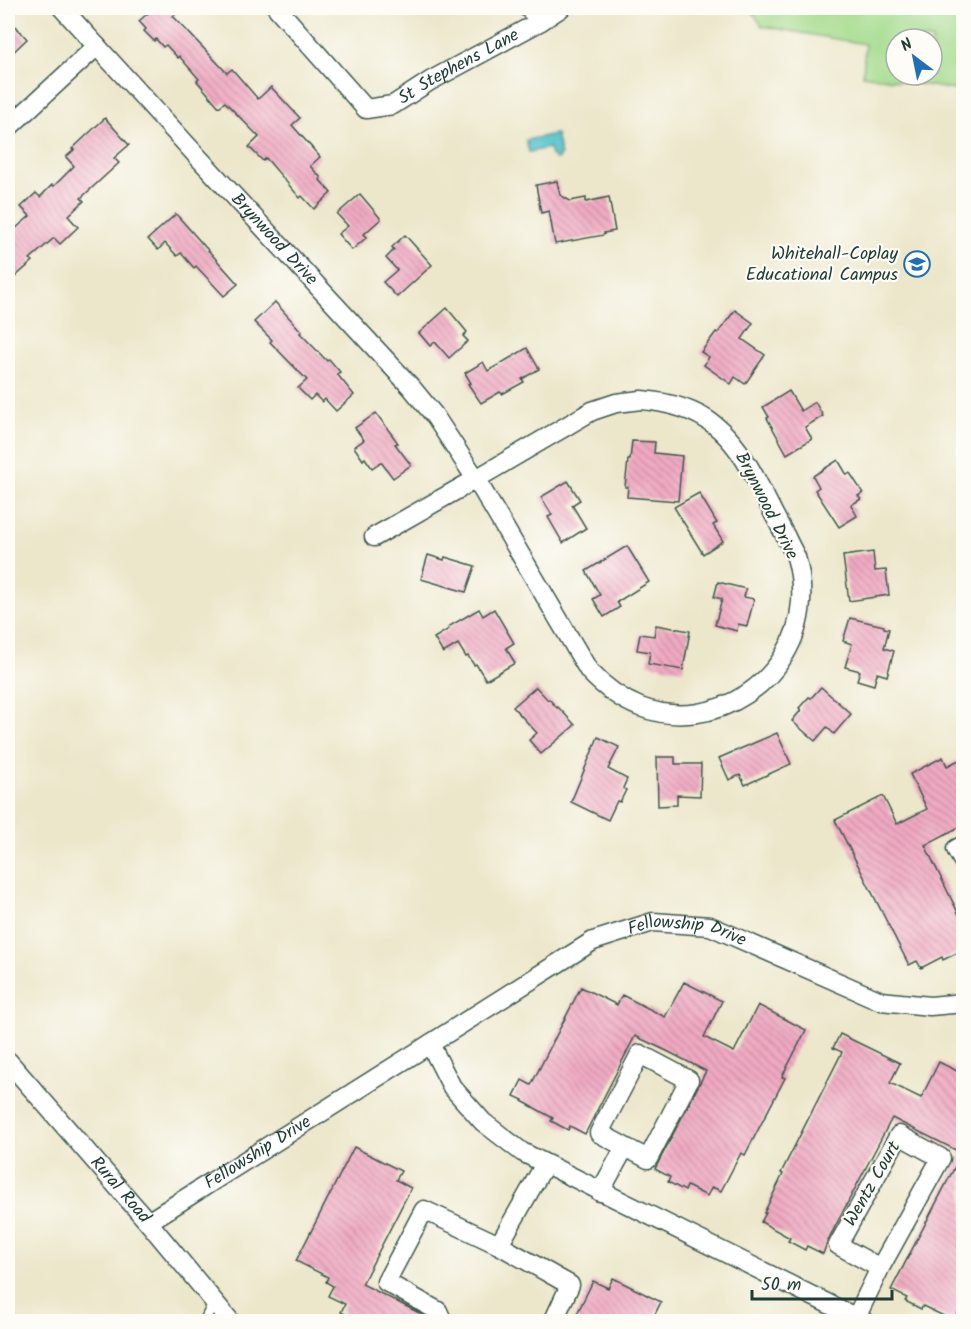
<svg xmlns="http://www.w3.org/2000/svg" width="971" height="1329" font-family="Kalam,sans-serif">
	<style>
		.garden { fill: #a4db8c; stroke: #628c60; stroke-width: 1.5; fill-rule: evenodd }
		.water { fill: #55c2cd; stroke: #3a8080; stroke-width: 1.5 }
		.building { fill: url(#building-back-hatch) }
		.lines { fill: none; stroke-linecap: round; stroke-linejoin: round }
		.service-casing { stroke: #3e564b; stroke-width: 12 }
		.minor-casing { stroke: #3e564b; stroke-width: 21 }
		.service { stroke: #fff; stroke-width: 9 }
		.minor { stroke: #fff; stroke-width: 18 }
		.labels { text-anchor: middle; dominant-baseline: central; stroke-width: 4.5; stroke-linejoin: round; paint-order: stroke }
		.street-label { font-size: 18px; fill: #1f3d34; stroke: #fdfcf7 }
		.poi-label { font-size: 18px; fill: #1f3d34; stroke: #fdfcf7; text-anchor: end }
	</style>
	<defs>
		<pattern id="building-back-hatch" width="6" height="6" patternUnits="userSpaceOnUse" patternTransform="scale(1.5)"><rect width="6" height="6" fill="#f1aac3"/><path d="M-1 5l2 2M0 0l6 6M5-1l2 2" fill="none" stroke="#c38c9f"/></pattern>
	</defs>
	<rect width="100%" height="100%" fill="#fdfcf7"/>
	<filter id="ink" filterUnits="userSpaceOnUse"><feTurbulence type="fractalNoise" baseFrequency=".0167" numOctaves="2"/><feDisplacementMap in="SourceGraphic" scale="12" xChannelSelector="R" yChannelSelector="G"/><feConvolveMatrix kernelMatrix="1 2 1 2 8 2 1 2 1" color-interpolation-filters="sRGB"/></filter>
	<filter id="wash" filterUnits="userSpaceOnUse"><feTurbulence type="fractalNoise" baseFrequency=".008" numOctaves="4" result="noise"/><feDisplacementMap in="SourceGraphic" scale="24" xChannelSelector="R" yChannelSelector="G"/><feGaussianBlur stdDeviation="1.35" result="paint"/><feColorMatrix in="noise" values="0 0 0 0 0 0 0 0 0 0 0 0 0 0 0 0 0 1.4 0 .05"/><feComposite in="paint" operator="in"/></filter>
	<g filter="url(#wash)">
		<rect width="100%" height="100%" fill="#ece7cb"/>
		<path class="garden" d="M750,8h213v83l-100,-16 2,-31 -103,-18zM896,39h36v36h-36z"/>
		<path class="water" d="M556,134l5,21h-2v3l-4,1 -1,-3h-3l-2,-8 -20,4 -3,-12z"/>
		<g id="blocks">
			<g class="building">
				<path d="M154,8h29l-10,8 54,57 5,-4 26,30 13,-12 29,31 -8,7 28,32 -10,9 11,12 -1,2 11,13 -17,16 -12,-13 -2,2 -34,-40 -3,3 -14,-14 10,-10 -34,-35 -6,5 -22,-26 2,-2 -20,-23 -1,2 -12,-13 -3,2 -7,-8 -2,2 -10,-10 2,-2 -7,-8z"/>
				<path d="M8,18l19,21 -19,18z"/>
				<path d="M105,118l24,27 -15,13 5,5 -38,35 3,3 -16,15 10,11 -18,17 -6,-6 -24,21 3,2 -25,22v-48l22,-19 -9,-9 15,-14 4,4 12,-12 2,1 20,-20 -8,-9 8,-7 -2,-1z"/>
				<path d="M557,181l3,14 10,6 16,-3v4l23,-5 6,34 -11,2v2l-49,9 -6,-33 -8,2 -5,-28z"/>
				<path d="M360,194l21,25 -17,15 3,3 -15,13 -14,-16 10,-8 -11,-12z"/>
				<path d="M176,214l62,70 -14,12 -28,-30 -2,2 -13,-15 -4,3 -12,-13 -7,7 -10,-11z"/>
				<path d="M405,235l27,30 -35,32 -14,-15 14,-12 -11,-12 8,-8 -2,-3z"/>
				<path d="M275,302l27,30 -2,1 27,28 2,-2 11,13 -3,2 17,21 -18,16 -11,-12 -3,3 -7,-7 -5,5 -12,-12 9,-8 -37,-38 2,-2 -18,-18z"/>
				<path d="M447,308l20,24 -4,4 5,5 -19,17 -14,-16 -5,4 -11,-13z"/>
				<path d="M735,310l18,13 -11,16 23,16 -20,29 -10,-7 -4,7 -27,-19 5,-8 -8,-5 15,-20 2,1z"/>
				<path d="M527,348l12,21 -17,10 2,3 -22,12 -2,-2 -19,11 -13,-19 3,-1 -6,-10 18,-11 5,9z"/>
				<path d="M789,391l12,20 14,-9 8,14 -18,11 7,12 -25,15 -20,-36 2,-1 -6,-10z"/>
				<path d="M376,413l22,30 -3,1 16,21 -18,13 -12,-16 -9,6 -7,-10 -2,2 -9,-13 10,-7 -9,-12z"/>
				<path d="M632,441l23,1 -1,11 28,3 -4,45 -51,-4 1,-10h-3l3,-27h2z"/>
				<path d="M838,460l9,15 3,-2 13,20 -5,3 3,3 -10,6 6,11 -18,11 -24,-37 4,-3 -6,-11z"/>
				<path d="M568,481l12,19 -8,5 14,23 -23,15 -15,-26 4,-2 -11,-18z"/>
				<path d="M699,493l18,30 -4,2 10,16 -20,13 -29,-47z"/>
				<path d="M627,546l22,36 -32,20 3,5 -16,10 -11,-18 7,-4 -14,-24z"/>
				<path d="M873,552l2,19 11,-1 3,25 -40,6 -6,-45z"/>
				<path d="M428,555l16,5 1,-3 30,9 -9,26 -45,-13z"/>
				<path d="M718,582l28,7 -2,8 10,2 -7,27 -9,-2 -1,7 -22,-6 7,-26 -8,-2z"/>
				<path d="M479,609l4,7 11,-7 20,34 -8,5 9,15 -29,17 -10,-16 -2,1 -6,-9 -2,1 -8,-13 -15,9 -9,-15 15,-9 -1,-2z"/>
				<path d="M850,618l34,8v2l5,1 -5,19 10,3 -7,25 -10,-3 -3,12 -17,-5 3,-9 -15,-4 7,-23 -9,-3z"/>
				<path d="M656,625l34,6 -7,39 -35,-6 2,-12 -13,-2 3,-16 14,2z"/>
				<path d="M536,687l12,13 1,-1 8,9 1,-1 17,18 -34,29 -12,-14 8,-7 -24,-26z"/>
				<path d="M821,687l30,27 -17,20 -7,-7 -12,14 -23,-20 9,-11 -2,-2 10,-11 2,1z"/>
				<path d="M777,733l14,31 -46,21 -5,-10 -11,5 -10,-22z"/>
				<path d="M598,737l21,10 -11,22 19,10 -4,9 3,2 -6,12 -3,-1 -9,19 -37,-18z"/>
				<path d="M657,757h18v7h26l-1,32 -23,-1v10l-19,1z"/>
				<path d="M943,757l4,9 16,-8v67l-38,20 38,78v27l-20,10 -1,-3 -21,11 -4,-7 -8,4 -74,-145 48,-24 14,28 30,-15 -17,-35z"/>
				<path d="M684,982l38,19 -18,36 30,15 24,-47 48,25 -24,47 3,1 -40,77 -4,-2 -20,38 -9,-4 -5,9 -20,-10 -2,5 -17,-9 2,-5 -15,-8 51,-98 -39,-20 -32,-15 -50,98 -15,-8 -2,4 -17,-9 2,-3 -31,-17 1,-1 -9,-4 8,-16 9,5 50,-98 36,18 5,-10 43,22z"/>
				<path d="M840,1034l60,29 -10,20 31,15 18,-36 24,12v239l-4,-2 -5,10 -31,-15 -2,3 -16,-8 2,-3 -16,-8 71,-137 -70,-35 -64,122 -5,14 -16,-8 -2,4 -17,-9 2,-3 -29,-16 5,-9h-2l19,-39 -2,-1 61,-121 -9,-4z"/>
				<path d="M354,1147l47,24 -5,9 15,8 -49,96 59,30 8,5 1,3h-89l4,-8 -4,-2 4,-8 -17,-8 5,-10 -7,-4 2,-5 -32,-16z"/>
				<path d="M613,1278l48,24 -10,20h-78l20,-41 15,7z"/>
			</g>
		</g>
	</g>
	<g filter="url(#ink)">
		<use href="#blocks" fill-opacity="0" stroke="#3e564b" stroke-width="1.5"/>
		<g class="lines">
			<g class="service-casing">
				<path id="service" d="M204,1322l10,-21"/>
			</g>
			<g class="minor-casing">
				<g id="minor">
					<path id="s1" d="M62,8l135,148 214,231 23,28 42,64 -102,58"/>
					<path id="s2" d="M277,8l89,101 27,-4 37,-24 111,-60 -13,-13"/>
					<path d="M541,21l20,-13"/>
					<path d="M8,128l89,-82"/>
					<path d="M641,400c64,5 92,32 120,89 8,16 16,32 25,48 3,7 7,14 10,20 4,14 6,31 5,45 -5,78 -87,133 -161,105 -20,-8 -36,-20 -51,-36l-113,-192 116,-68 24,-8z"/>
					<path d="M964,845l-8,4 8,14"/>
					<path d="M430,1044l22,43 31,35 39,30 343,170"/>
					<path id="s3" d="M8,1061l140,161 83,100"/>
					<path d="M600,1192l25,-45 -26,-14 41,-79 49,26 -41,79 -23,-12"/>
					<path id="s4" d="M148,1222l445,-281 60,-19 57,4 171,75 49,5 34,-3"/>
					<path d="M499,1245l46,-81"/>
					<path d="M443,1322l-5,-11 -52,-29 38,-72 75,35 71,40 -17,37"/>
					<path d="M854,1322l26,-54 61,-110 -42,-23 -61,110 42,23"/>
				</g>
			</g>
			<use href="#service" class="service"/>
			<use href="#minor" class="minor"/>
		</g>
	</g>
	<defs>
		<g id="school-ring" transform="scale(1.35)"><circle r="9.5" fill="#fdfcf7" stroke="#1f6fb2" stroke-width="1.5"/><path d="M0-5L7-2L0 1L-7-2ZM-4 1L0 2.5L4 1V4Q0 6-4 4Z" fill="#1f6fb2"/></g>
	</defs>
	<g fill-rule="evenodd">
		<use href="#school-ring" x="917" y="264"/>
	</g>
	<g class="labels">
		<g class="street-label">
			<text stroke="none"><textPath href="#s2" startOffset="238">St Stephens Lane</textPath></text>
			<text stroke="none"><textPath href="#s1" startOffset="314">Brynwood Drive</textPath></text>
			<text transform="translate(766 506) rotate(63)">Brynwood Drive</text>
			<text stroke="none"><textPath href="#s4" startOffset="624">Fellowship Drive</textPath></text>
			<text stroke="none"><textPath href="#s4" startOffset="130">Fellowship Drive</textPath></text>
			<text transform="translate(873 1184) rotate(-60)">Wentz Court</text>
			<text stroke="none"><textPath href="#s3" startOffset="171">Rural Road</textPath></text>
		</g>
		<g class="poi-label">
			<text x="898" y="254">Whitehall-Coplay<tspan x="898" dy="21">Educational Campus</tspan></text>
		</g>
	</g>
	<rect width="971" height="1329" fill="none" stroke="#fdfcf7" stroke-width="30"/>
	<g transform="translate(914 57) rotate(328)"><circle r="28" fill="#fdfcf7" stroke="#a4b0a9" stroke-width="1.5"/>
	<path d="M0-4.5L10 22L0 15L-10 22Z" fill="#1f6fb2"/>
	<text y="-9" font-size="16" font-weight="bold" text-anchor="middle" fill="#1f3d34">N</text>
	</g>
	<path d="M752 1290v9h140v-9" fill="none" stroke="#1f3d34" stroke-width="3"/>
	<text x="761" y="1290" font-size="18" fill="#1f3d34" stroke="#fdfcf7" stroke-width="4.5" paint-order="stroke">50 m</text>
</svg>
